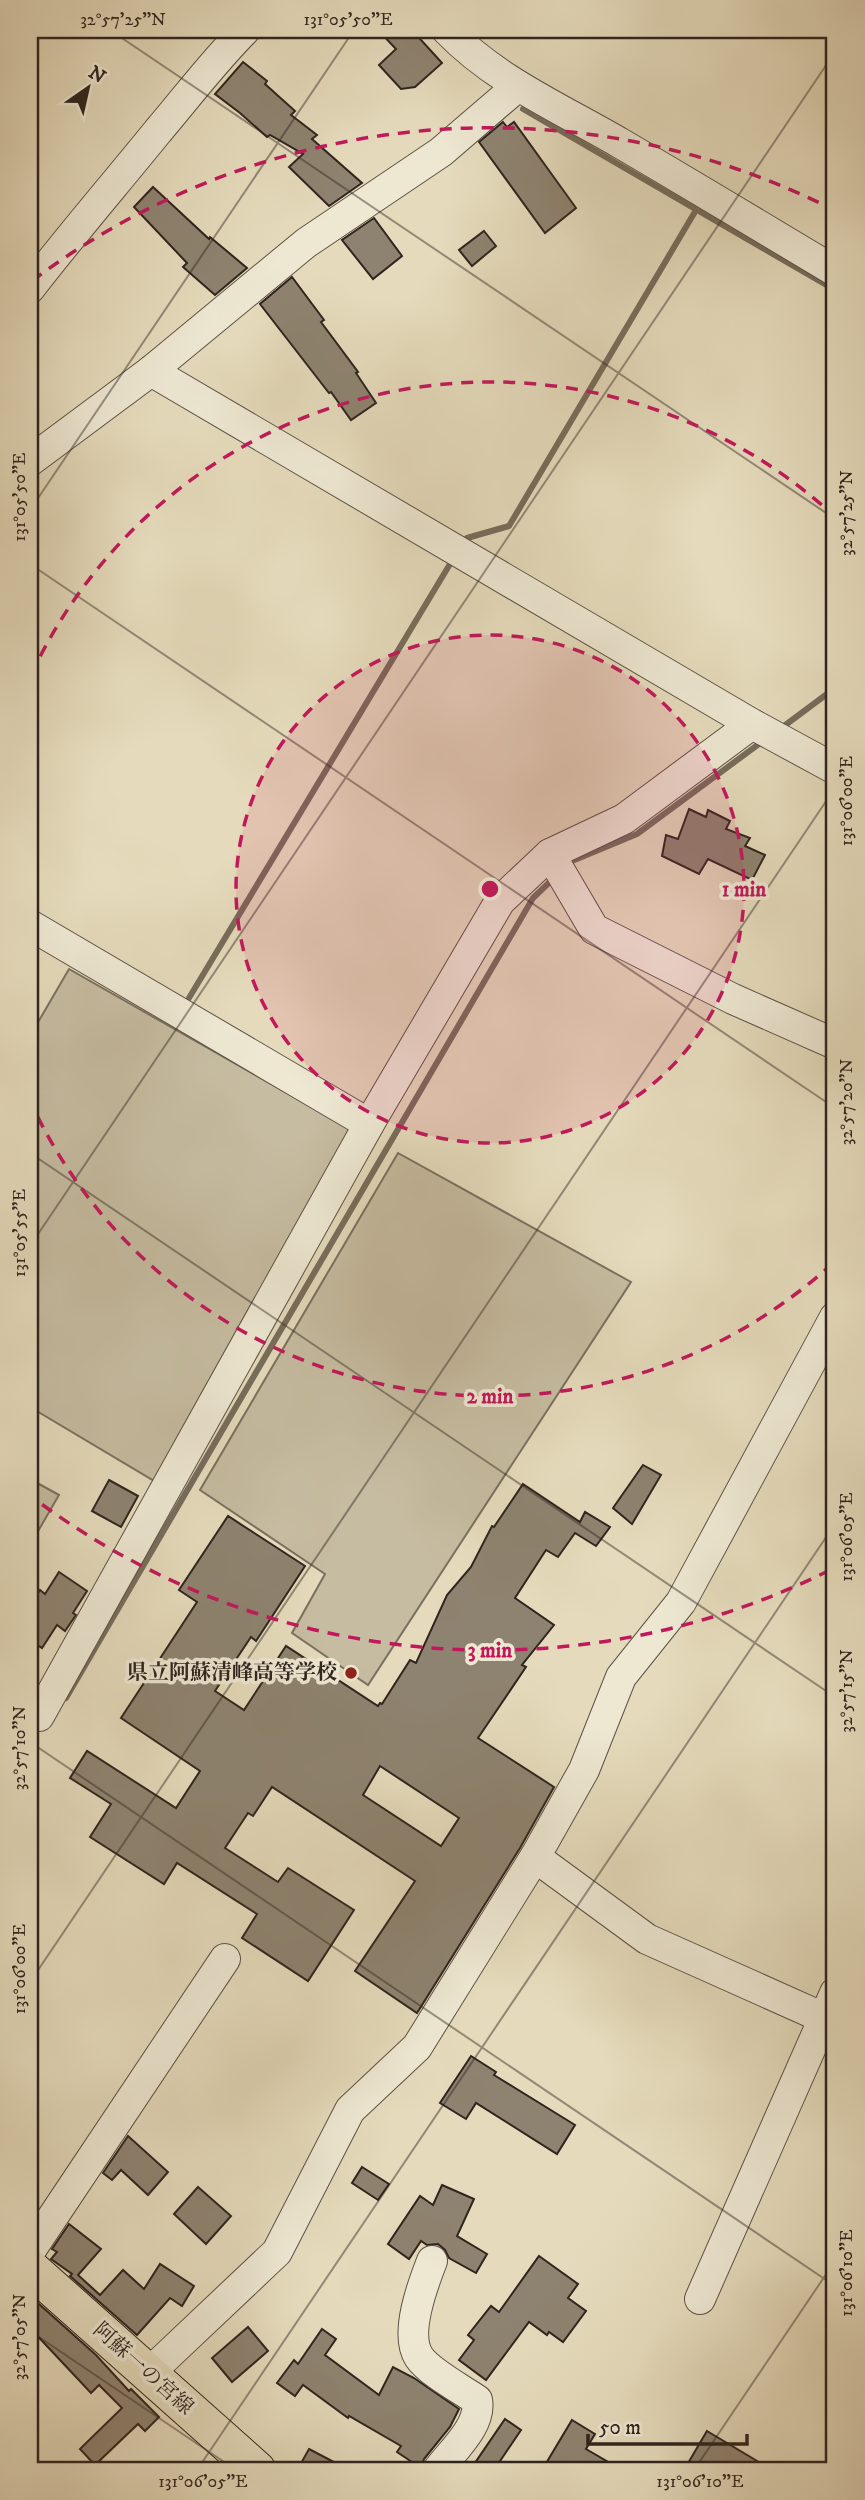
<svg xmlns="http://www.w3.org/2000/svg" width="865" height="2500" font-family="'IM FELL DW Pica','Noto Serif JP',serif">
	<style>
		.green { fill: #c6bca1; stroke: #7a7060; stroke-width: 2 }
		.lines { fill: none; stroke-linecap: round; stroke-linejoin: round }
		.stream { stroke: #776d5c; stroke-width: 6 }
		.building { fill: #8e8370; stroke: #2f241e; stroke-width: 2; fill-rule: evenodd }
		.minor-casing { stroke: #5c5246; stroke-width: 32 }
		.major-casing { stroke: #2f241e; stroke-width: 39 }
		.minor { stroke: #eee8d3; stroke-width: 30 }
		.major { stroke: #e5dbbc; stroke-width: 37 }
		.ticks { fill: none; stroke: #2f241e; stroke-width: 2; stroke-opacity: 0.45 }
		.ring { fill: none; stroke: #c2185b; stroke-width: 3.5; stroke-dasharray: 12 9 }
		.poi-dot { fill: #8f2418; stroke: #eee8d3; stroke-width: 2.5 }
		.labels { text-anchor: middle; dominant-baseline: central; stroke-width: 7; stroke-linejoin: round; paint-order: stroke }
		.poi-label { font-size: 21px; font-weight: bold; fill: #2f241e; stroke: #eee8d3; text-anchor: end }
		.street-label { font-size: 21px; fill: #2f241e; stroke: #eee8d3 }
		.centre { fill: #c2185b; stroke: #eee8d3; stroke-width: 3.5 }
		.ring-label { font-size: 21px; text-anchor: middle; font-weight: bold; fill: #c2185b; stroke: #eee8d3; stroke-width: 7; stroke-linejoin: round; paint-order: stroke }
		.neatline { fill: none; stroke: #2f241e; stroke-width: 2.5 }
		.ticks-label { font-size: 18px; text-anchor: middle; fill: #2f241e }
	</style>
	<rect width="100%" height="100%" fill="#e5dbbc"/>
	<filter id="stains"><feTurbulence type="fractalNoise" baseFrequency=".00286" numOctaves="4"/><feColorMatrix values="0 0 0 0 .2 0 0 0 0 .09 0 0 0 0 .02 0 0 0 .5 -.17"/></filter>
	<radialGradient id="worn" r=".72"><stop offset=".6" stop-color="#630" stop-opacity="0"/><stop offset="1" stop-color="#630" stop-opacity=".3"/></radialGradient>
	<g class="green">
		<path d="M69,969l283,161 -196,352 -126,-75v-371z"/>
		<path d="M398,1153l233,129 -263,403 -76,-52 33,-59 -125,-84z"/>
		<path d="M30,1479l29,16 -29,50z"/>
	</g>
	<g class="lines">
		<g class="stream">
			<path d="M523,109l312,181"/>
			<path d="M463,544l4,-6 42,-12 187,-316"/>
			<path d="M780,729l55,-41"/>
			<path d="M566,866l6,-5 65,-27 126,-93"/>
			<path d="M189,998l264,-439"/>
			<path d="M66,1698l467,-800 21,-20"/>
		</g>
	</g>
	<g class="building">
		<path d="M378,30h34l30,33 -27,24 -14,2 -22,-24 17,-16z"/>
		<path d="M243,62l24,19 -2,3 30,27 -4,4 26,20 -5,4 50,44 -33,23 -40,-39 14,-13 -33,-19 -3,2 -27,-24 -25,-19z"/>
		<path d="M503,122l4,5 7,-5 62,86 -31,25 -66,-91z"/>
		<path d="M153,187l56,52 1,-2 37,31 -32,27 -32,-28 4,-4 -53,-56z"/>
		<path d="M374,218l28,38 -29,23 -31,-39z"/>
		<path d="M484,231l12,15 -24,20 -13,-16z"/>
		<path d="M292,277l32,43 -3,2 37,50 -2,1 20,30 -25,17 -20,-28 -2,1 -69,-89z"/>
		<path d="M689,809l17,8 2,-7 22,11 -4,8 24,9 -5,8 20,9 -13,25 -44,-21 -9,15 -37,-18 4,-21 12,4z"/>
		<path d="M643,1465l18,10 -29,49 -19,-16z"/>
		<path d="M109,1480l29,16 -17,31 -29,-16z"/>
		<path d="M523,1484l57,38 5,-10 25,15 -14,19 -21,-13 -17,24 -12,-7 -31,48 39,27 -32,40 4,2 -48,71 76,49 -34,61 -103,165 -62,-42 60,-90 -143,-94 -19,29 -5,-3 -23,35 53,34 10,-14 66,42 -46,71 -66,-43 15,-24 -80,-51 -13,21 -74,-47 21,-33 -41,-26 17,-27 89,57 24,-37 -79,-53 76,-116 -18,-12 49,-74 77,50 -49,75 -5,-4 -36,54 29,19 42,-64 92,60 2,-3 2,1 28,-44 6,3 31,-68 24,-28 21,-41 2,1zM380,1766l79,52 -18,28 -78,-51z"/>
		<path d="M59,1572l28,19 -14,22 3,2 -11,16 -8,-6 -15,23 -12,-8v-15l8,-12 -8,-8 10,-15 5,4z"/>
		<path d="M471,2056l25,16 -2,3 81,50 -18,29 -81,-51 -10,16 -26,-16z"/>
		<path d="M128,2136l40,36 -20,23 -27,-25 -9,10 -9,-7z"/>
		<path d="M362,2167l27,17 -11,16 -26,-17z"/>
		<path d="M442,2185l32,14 -17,37 30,18 -11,19 -27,-15 -4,-8 -7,-6 -11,1 -6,-4 -12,18 -21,-15 32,-48 13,9z"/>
		<path d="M198,2187l33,29 -25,28 -32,-30z"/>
		<path d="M69,2224l32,25 -23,26 22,20 23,-25 21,19 16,-25 34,22 -12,20 -12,-8 -33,37 -67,-59 2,-2 -21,-15 6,-7 -5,-3z"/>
		<path d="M539,2256l39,28 -10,14 18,13 -23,31 -14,-10 -2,3 -18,-13 -43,58 -27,-20 15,-20 -6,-5 23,-29 8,6z"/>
		<path d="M30,2296l66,59 33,36 2,-2 28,28 -14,14 -7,-7 -43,41 -15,-16 42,-41 -23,-23 -8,8 -61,-65z"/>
		<path d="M248,2327l20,24 -36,31 -20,-24z"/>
		<path d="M322,2329l14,10 -11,16 54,40 14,-28 21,11 45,31 -9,18 -26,32 -3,9 -24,-16 4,-6 -52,-30 -1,2 -45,-33 -8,11 -18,-13 17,-23 4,4z"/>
		<path d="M505,2419l16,11 -27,40h-34l4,-4 6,4z"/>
		<path d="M572,2420l23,14 -9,15 36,21h-80z"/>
		<path d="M707,2431l65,39h-88z"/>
		<path d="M309,2449l40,21h-39l-10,-5z"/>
	</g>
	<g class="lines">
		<g class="minor-casing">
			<g id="minor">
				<path d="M447,30c48,50 113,78 173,113 72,42 143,85 215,128"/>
				<path d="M30,288c41,-53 85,-104 128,-157 29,-34 55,-69 87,-101"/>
				<path d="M151,371l601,353 83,45"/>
				<path d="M30,461l121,-90 155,-128 135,-91 77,-66"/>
				<path d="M550,854l44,75 139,70 102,45"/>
				<path d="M30,925l339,199 131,-223 50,-47 74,-35 128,-95"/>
				<path d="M30,1716h9l330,-592"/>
				<path d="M535,1857l112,82 188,84"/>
				<path d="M30,2251l195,-292"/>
				<path d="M432,2261c-9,23 -28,73 -13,96 10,15 42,32 58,43 5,25 -25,51 -39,70"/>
				<path d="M700,2299l135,-306"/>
				<path d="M148,2374l129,-122 73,-142 67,-63 118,-190 49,-87 37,-93 60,-75 154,-285"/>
			</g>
		</g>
		<g class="major-casing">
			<path id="major" d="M30,2268l227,202"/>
		</g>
		<use href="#minor" class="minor"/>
		<use href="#major" class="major"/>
	</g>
	<path class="ticks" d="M110,30l725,489M30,510l324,-480M30,564l805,544M30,1153l805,544M30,1246l805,-1194M30,1742l805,544M30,1982l805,-1194M30,2331l206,139M197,2470l638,-946M694,2470l141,-209"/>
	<circle cx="490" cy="889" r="254" fill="#c2185b" fill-opacity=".12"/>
	<g class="ring">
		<circle cx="490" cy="889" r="254"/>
		<path d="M833 1263A507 507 0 0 1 31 1103M31 675A507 507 0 0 1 833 515"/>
		<path d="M830 1570A761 761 0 0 1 32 1497M32 281A761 761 0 0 1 830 208"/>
	</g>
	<circle class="poi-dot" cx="351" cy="1673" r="7"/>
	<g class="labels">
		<g class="poi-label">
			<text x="337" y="1673">県立阿蘇清峰高等学校</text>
		</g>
		<g class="street-label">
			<text transform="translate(143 2369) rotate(42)">阿蘇一の宮線</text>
		</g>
	</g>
	<circle cx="490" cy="889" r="10" class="centre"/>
	<g class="ring-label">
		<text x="744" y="896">1 min</text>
		<text x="490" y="1403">2 min</text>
		<text x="490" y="1657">3 min</text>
	</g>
	<rect width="865" height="2500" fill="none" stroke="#e5dbbc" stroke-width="77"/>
	<g transform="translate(88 88) rotate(34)" stroke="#eee8d3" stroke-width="5" paint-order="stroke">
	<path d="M0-5L12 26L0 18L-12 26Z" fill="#2f241e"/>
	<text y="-10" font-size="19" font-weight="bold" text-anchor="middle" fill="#2f241e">N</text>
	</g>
	<path d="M588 2434v10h159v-10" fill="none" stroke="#2f241e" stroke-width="3.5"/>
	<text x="599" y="2434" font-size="21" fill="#2f241e" stroke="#eee8d3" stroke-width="5" paint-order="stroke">50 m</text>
	<rect x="38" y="38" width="788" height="2424" class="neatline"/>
	<g class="ticks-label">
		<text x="123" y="25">32°57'25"N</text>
		<text x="348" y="25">131°05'50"E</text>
		<text transform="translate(19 497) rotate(-90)" y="6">131°05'50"E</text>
		<text transform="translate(846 513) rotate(-90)" y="6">32°57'25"N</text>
		<text transform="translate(846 801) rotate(-90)" y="6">131°06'00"E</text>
		<text transform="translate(846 1102) rotate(-90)" y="6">32°57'20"N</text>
		<text transform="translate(19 1233) rotate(-90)" y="6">131°05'55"E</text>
		<text transform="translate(846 1537) rotate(-90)" y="6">131°06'05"E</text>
		<text transform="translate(846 1691) rotate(-90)" y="6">32°57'15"N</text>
		<text transform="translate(19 1748) rotate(-90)" y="6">32°57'10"N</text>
		<text transform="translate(19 1969) rotate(-90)" y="6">131°06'00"E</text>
		<text transform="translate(846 2273) rotate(-90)" y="6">131°06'10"E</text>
		<text transform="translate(19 2337) rotate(-90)" y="6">32°57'05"N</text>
		<text x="203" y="2487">131°06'05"E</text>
		<text x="700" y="2487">131°06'10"E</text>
	</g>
	<rect width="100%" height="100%" filter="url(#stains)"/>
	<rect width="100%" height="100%" fill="url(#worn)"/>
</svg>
